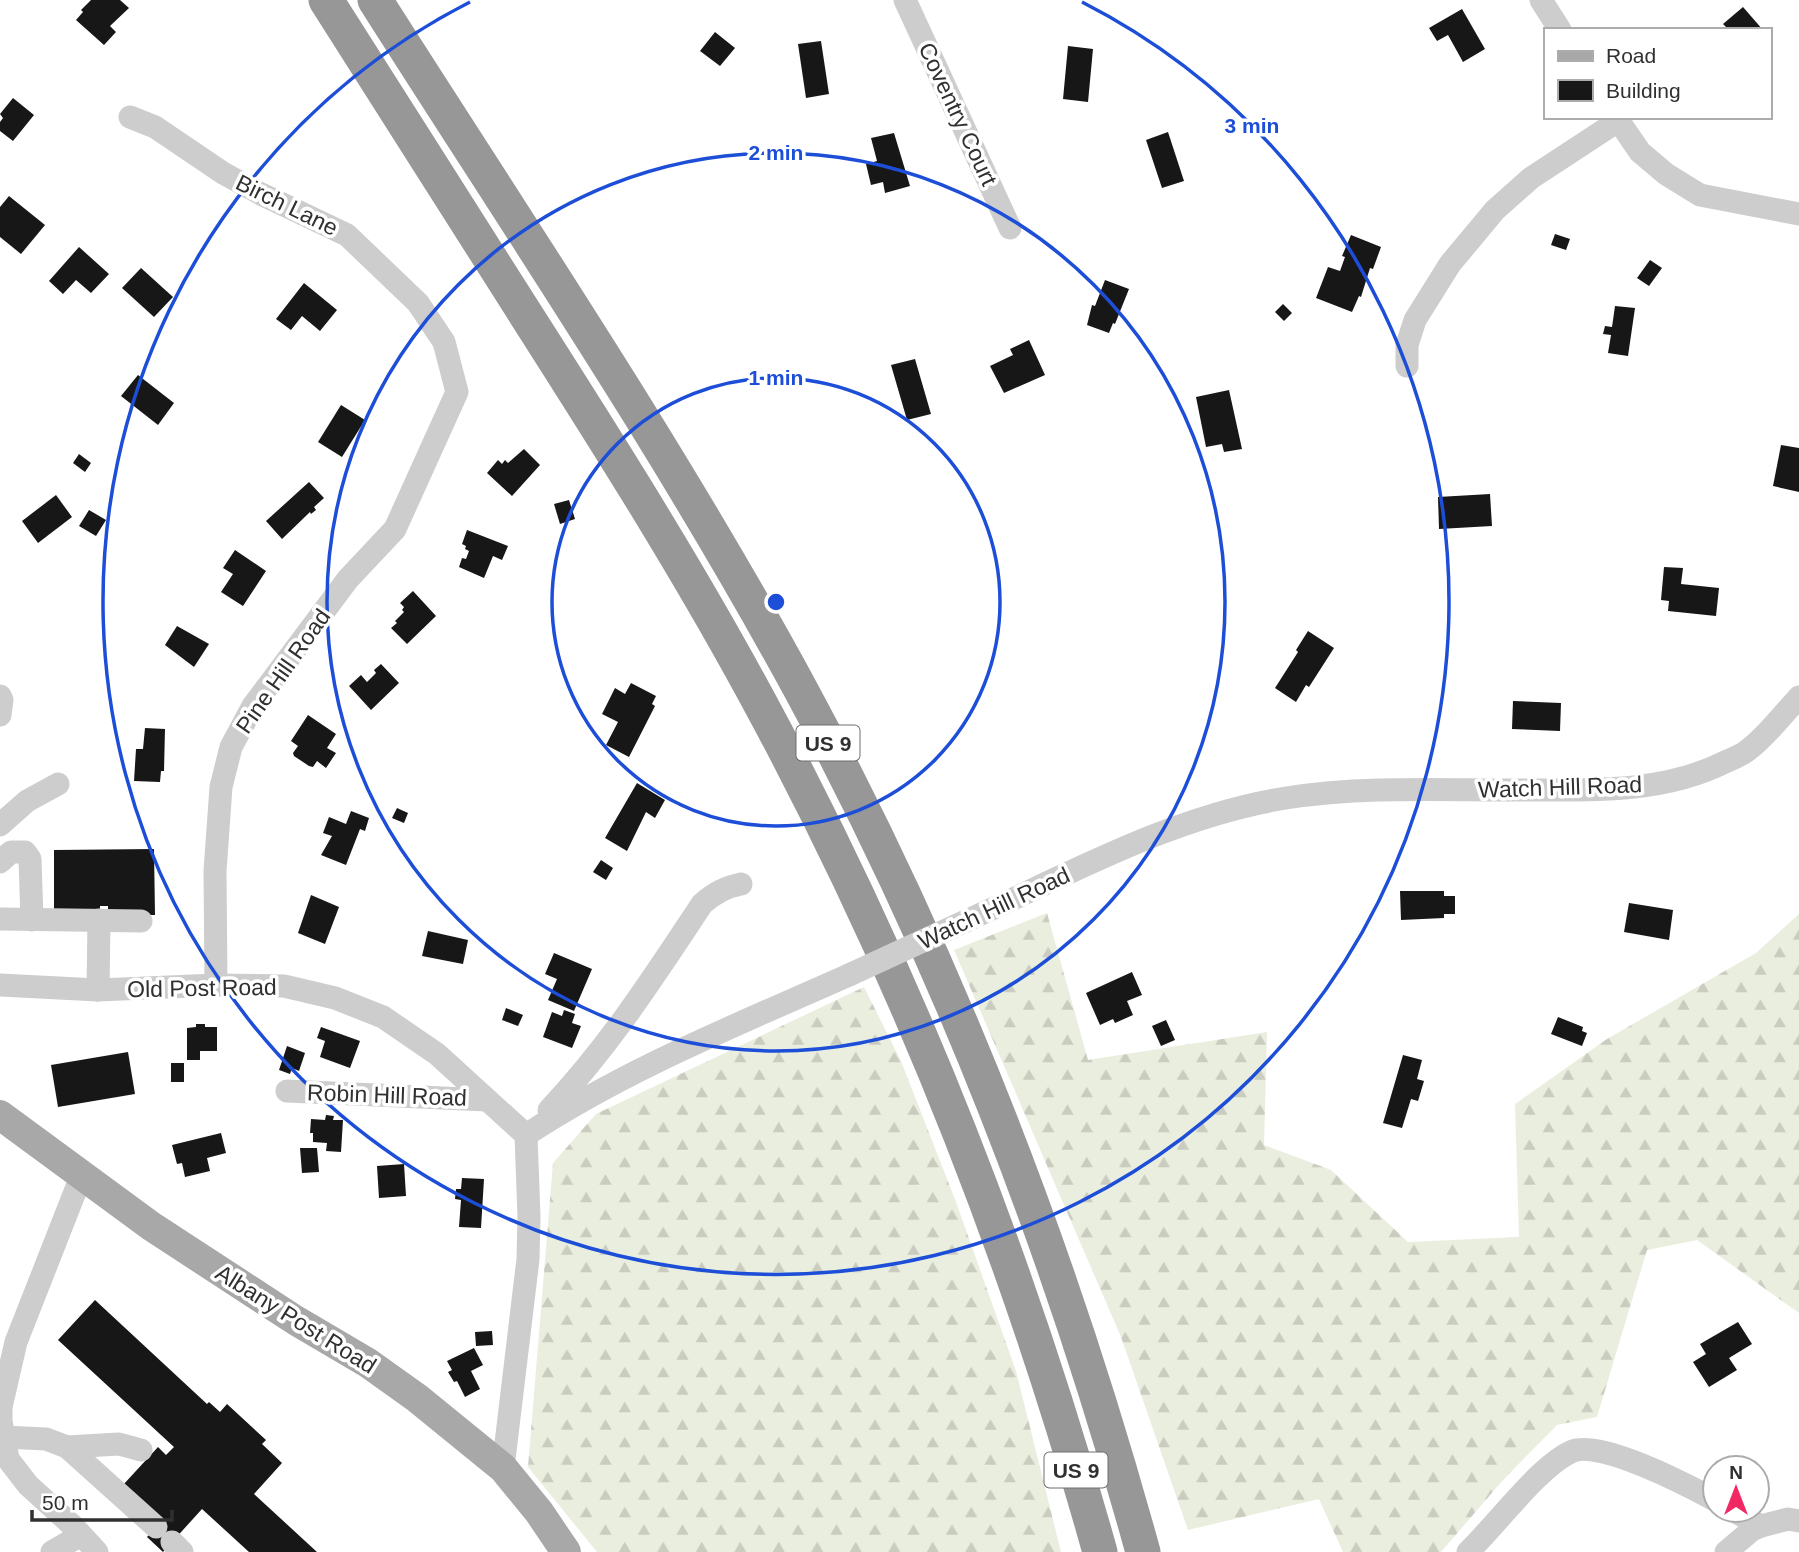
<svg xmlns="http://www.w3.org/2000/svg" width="1799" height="1552" font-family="Arial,sans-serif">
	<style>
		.forest { fill: url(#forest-firs) }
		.building { fill: #171717 }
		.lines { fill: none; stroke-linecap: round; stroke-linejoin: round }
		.minor { stroke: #cdcdcd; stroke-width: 23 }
		.major { stroke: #a8a8a8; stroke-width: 30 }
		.highway { stroke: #979797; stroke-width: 35 }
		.minor-bridge { stroke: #cdcdcd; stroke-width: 23 }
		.ring { fill: none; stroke: #1d4ed8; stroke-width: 3.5 }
		.labels { text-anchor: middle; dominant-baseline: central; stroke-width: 7; stroke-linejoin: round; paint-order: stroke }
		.shield { fill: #fff; stroke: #6e6e6e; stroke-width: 2 }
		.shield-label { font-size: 21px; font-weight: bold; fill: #303030 }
		.street-label { font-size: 23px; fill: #303030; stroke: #fff }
		.centre { fill: #1d4ed8; stroke: #fff; stroke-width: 3.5 }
		.ring-label { font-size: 21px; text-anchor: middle; font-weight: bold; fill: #1d4ed8; stroke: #fff; stroke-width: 7; stroke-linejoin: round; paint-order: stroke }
	</style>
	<defs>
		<pattern id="forest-firs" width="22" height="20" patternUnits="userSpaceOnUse" patternTransform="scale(1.75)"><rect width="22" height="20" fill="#eaeede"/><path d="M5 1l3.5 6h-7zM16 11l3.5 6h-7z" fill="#c9ccbf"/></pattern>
	</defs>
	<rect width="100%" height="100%" fill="#fff"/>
	<g class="forest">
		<path d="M1047,913l41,147 179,-28 -3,113 67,25 77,72 111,-5 -4,-133 92,-65 149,-86 43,-39v399l-102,-73 -50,10 -50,167 -40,8 -54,55 -62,72h-98l-24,-53 -131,31 -67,-193 -167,-387z"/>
		<path d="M864,987l37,74 55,141 60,169 45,181h-464l-69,-85 25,-304 43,-49z"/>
	</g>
	<g class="building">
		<path d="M91,0h29l9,8 -19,18 6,6 -12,13 -28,-25 7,-8 -2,-2z"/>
		<path d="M1743,7l20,23h-34l-6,-6z"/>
		<path d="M1462,9l23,40 -22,13 -15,-27 -11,6 -8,-13z"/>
		<path d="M715,32l20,16 -15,18 -20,-15z"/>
		<path d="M821,41l8,53 -23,4 -8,-54z"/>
		<path d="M1068,46l25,3 -5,53 -25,-3z"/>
		<path d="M13,98l21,17 -21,26 -13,-10v-9l3,-4 -3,-4z"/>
		<path d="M1168,132l16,49 -22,7 -16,-48z"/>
		<path d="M894,133l16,53 -25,7 -2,-11 -12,3 -5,-21 11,-3 -6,-23z"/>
		<path d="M9,196l36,29 -24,29 -21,-17v-30z"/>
		<path d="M1555,234l15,5 -4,11 -15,-5z"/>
		<path d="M1351,235l30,12 -8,22 -3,-1 -9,29 -2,-1 -7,16 -36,-14 12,-31 12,4 5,-14 -3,-1z"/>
		<path d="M79,247l30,27 -18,19 -15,-13 -13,14 -14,-13z"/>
		<path d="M1650,260l12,8 -13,18 -12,-8z"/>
		<path d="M141,268l32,29 -19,20 -32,-29z"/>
		<path d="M1105,280l24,9 -14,35 -2,-1 -4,10 -22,-8 5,-20 3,1z"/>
		<path d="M304,283l33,27 -17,21 -18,-15 -11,14 -15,-11z"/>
		<path d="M1283,304l9,9 -8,8 -9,-9z"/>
		<path d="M1615,306l20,2 -7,48 -20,-3 3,-18 -8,-1 2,-8 7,1z"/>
		<path d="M1029,340l16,35 -41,18 -14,-27 23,-11 -3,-6z"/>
		<path d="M915,359l16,55 -24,6 -16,-55z"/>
		<path d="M138,375l36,28 -16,22 -37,-29z"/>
		<path d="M1229,390l13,59 -18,3 -2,-8 -16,3 -10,-50z"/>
		<path d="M341,405l24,15 -23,37 -24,-15z"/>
		<path d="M1781,445l18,3v44l-26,-6z"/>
		<path d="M524,449l16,16 -28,31 -25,-23 11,-13 4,4 3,-4 3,3z"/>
		<path d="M79,454l12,9 -6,9 -12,-9z"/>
		<path d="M309,482l15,16 -10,9 2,3 -5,4 -1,-2 -28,27 -16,-18z"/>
		<path d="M1490,494l2,32 -53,3 -1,-32z"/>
		<path d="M56,495l16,22 -34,26 -16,-22z"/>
		<path d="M569,500l6,19 -15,5 -6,-20z"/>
		<path d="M89,510l17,10 -10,16 -17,-10z"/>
		<path d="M467,530l41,16 -6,14 -9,-4 -9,22 -25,-11 3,-9 4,1 3,-8 -4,-2 1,-3 -4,-2z"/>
		<path d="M235,550l31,21 -23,35 -22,-14 12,-18 -10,-6z"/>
		<path d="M1664,567l19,1 -2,16 38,4 -3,28 -48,-5 1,-10 -8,-1z"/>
		<path d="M413,591l23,25 -29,28 -16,-16 6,-5 -2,-2 9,-9 -2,-2 2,-3 -4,-4z"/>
		<path d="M177,626l32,18 -15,23 -29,-22z"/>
		<path d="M1308,631l26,17 -25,39 -3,-2 -10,17 -21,-14 23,-36 -2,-2z"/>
		<path d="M381,664l18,19 -28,27 -22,-24 12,-11 6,7 9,-9 -2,-3z"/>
		<path d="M631,683l25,13 -4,8 3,2 -26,51 -23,-12 12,-23 -16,-8 13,-26 10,6z"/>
		<path d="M1513,701l48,2 -1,28 -48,-2z"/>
		<path d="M308,715l28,19 -9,14 9,5 -10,15 -9,-7 -4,6 -4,-1 -15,-10 -1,-3 5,-7 -7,-5z"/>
		<path d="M145,728l20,1 -1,42h-3l-1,11 -26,-1 2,-32h7z"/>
		<path d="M637,783l28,17 -10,18 -9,-6 -19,39 -22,-13z"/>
		<path d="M397,808l11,5 -4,10 -12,-5z"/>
		<path d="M351,811l18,7 -4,13 -5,-2 -14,36 -25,-10 11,-19 -9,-3 6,-16 17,7z"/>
		<path d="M154,849l1,66h-47v-9h-8v10h-46v-66z"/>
		<path d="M601,860l12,8 -7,12 -13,-8z"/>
		<path d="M1400,891h44v5h11v18h-11v4l-43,2z"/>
		<path d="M311,895l28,12 -14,37 -27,-11z"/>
		<path d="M1629,903l44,7 -4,30 -45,-8z"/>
		<path d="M428,931l40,9 -5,24 -41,-8z"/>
		<path d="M554,953l38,16 -18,42 -26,-11 9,-21 -12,-5z"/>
		<path d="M1132,972l10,23 -15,6 6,14 -18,8 -2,-4 -13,6 -14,-32z"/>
		<path d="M506,1008l17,7 -5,11 -16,-6z"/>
		<path d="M564,1010l11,4 -3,9 9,3 -9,22 -29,-11 9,-25 10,4z"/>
		<path d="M1558,1017l25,10 -1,4 5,2 -5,13 -31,-12z"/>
		<path d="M1166,1020l9,20 -14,6 -9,-20z"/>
		<path d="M196,1024h9v3h12v24h-17v9h-13v-32l9,-1z"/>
		<path d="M321,1027l39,14 -10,27 -30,-11 5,-16 -8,-3z"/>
		<path d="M287,1046l18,7 -6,18 -7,-3 -2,6 -11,-4z"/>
		<path d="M128,1052l7,42 -77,13 -7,-42z"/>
		<path d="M1403,1055l19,5 -5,19 7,2 -6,20 -7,-2 -9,29 -19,-5z"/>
		<rect x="171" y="1063" width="13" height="19"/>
		<path d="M326,1115l8,1 -1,4h10l-2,32 -15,-1 1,-8 -14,-1v-9h-3l1,-14 14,1z"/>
		<path d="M221,1133l5,20 -19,5 3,13 -25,6 -3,-14 -5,1 -5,-19z"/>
		<path d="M300,1148h17l2,24 -17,1z"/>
		<path d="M404,1164l2,32 -27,2 -2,-32z"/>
		<path d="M462,1178l22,1 -3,49 -22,-1 2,-27 -6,-1 1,-10h5z"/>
		<path d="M95,1300l112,104 2,-2 11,10 7,-8 39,36 -4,4 20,19 -28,31 63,58h-68l-47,-43 -39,43 -16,-15 15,-16 -39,-36 35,-38 8,8 8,-8 -116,-107z"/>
		<path d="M1738,1322l14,22 -23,14 8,12 -28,17 -16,-25 13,-8 -6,-10z"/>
		<path d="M492,1331l1,14 -17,1 -1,-14z"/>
		<path d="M474,1348l9,17 -12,6 9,18 -15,8 -8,-16 -3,1 -6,-10 4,-2 -5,-9z"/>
	</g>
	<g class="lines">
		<g class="minor">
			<path d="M905,0l105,228"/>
			<path d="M1541,0l19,30"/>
			<path d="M130,117l25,10 68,46 38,21 86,41 71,68 26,39 13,50 -62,137 -47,50 -95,127 -22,41 -10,40 -6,84 1,114"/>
			<path d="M1616,117l24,35 26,22 34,21 99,19"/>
			<path d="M1407,366v-21l8,-25 35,-56 45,-54 36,-32 87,-57"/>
			<path d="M0,696l2,4 -2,15"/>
			<path d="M0,825l27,-24 31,-17"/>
			<path d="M0,862l11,-10h14l5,7 2,61"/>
			<path d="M0,919l141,2"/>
			<path d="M966,921c103,-47 207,-105 320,-123 76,-12 155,-8 232,-8 69,0 144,4 207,-28 7,-3 17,-7 23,-12 18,-13 36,-37 51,-53"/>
			<path d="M0,985l98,5 118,-5 68,1 51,12 48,19 54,37 89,81 3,82 -1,42 -25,209"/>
			<path d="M98,990l1,-70"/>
			<path d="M287,1091l200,9"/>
			<path d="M549,1110c61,-65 104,-132 153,-206 12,-11 23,-17 39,-20"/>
			<path d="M526,1135c100,-66 213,-111 323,-160"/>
			<path d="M82,1174l-66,168 -15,65v14l7,38 20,26 45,41 24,26"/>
			<path d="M3,1437l43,2 21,8 89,80"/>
			<path d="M67,1447l52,-3 22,6"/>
			<path d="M1732,1510l29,16 27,-7 11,2"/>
			<path d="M172,1542l10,10"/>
			<path d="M52,1552l29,-17"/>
			<path d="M1468,1552c28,-27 73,-88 105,-101 28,-11 116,35 142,49"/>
			<path d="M1726,1552l26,-22 9,-4"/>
		</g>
		<path class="major" d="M0,1115l151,111 144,94 73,43 49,35 86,70 36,44 27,40"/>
		<g class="highway">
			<path d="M326,0c67,106 135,212 202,318 83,130 166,261 239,398 142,265 252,546 333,836"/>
			<path d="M375,0c145,228 298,454 427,692 147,272 259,562 341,860"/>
		</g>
		<path class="minor-bridge" d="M849,975l117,-54"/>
	</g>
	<g class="ring">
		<circle cx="776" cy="602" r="224"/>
		<circle cx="776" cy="602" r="449"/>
		<path d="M1082 2A673 673 0 1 1 470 2"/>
	</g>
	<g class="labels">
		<g class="shield">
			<rect x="796.5" y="725.5" width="63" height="35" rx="5"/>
			<rect x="1044.5" y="1452.5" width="63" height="35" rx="5"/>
		</g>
		<g class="shield-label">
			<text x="828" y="743">US 9</text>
			<text x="1076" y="1470">US 9</text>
		</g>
		<g class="street-label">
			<text transform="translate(958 114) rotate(65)">Coventry Court</text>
			<text transform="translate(287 205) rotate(26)">Birch Lane</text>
			<text transform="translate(283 671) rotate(-55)">Pine Hill Road</text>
			<text transform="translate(1560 787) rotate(-2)">Watch Hill Road</text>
			<text transform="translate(994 908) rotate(-25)">Watch Hill Road</text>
			<text transform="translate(202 988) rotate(-1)">Old Post Road</text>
			<text transform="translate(387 1095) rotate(2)">Robin Hill Road</text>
			<text transform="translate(296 1319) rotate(32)">Albany Post Road</text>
		</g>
	</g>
	<circle cx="776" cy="602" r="10" class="centre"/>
	<g class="ring-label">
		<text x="1252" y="133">3 min</text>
		<text x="776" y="160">2 min</text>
		<text x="776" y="385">1 min</text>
	</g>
	<rect x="1544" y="28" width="228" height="91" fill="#ffffff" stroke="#acacac" stroke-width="2"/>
	<rect x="1558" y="51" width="35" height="10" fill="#a8a8a8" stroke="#acacac" stroke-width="2"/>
	<text x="1606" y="63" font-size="21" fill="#303030">Road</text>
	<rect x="1558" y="80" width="35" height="21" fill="#171717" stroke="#acacac" stroke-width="2"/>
	<text x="1606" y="98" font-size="21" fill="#303030">Building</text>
	<g transform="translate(1736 1489)"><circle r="33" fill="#ffffff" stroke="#acacac" stroke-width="2"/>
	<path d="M0-5L12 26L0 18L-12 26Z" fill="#f02965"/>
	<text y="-10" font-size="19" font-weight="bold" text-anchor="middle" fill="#303030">N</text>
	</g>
	<path d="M32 1510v10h140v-10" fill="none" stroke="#303030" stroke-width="3.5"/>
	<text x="42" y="1510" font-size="21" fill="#303030" stroke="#ffffff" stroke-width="5" paint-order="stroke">50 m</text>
</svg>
